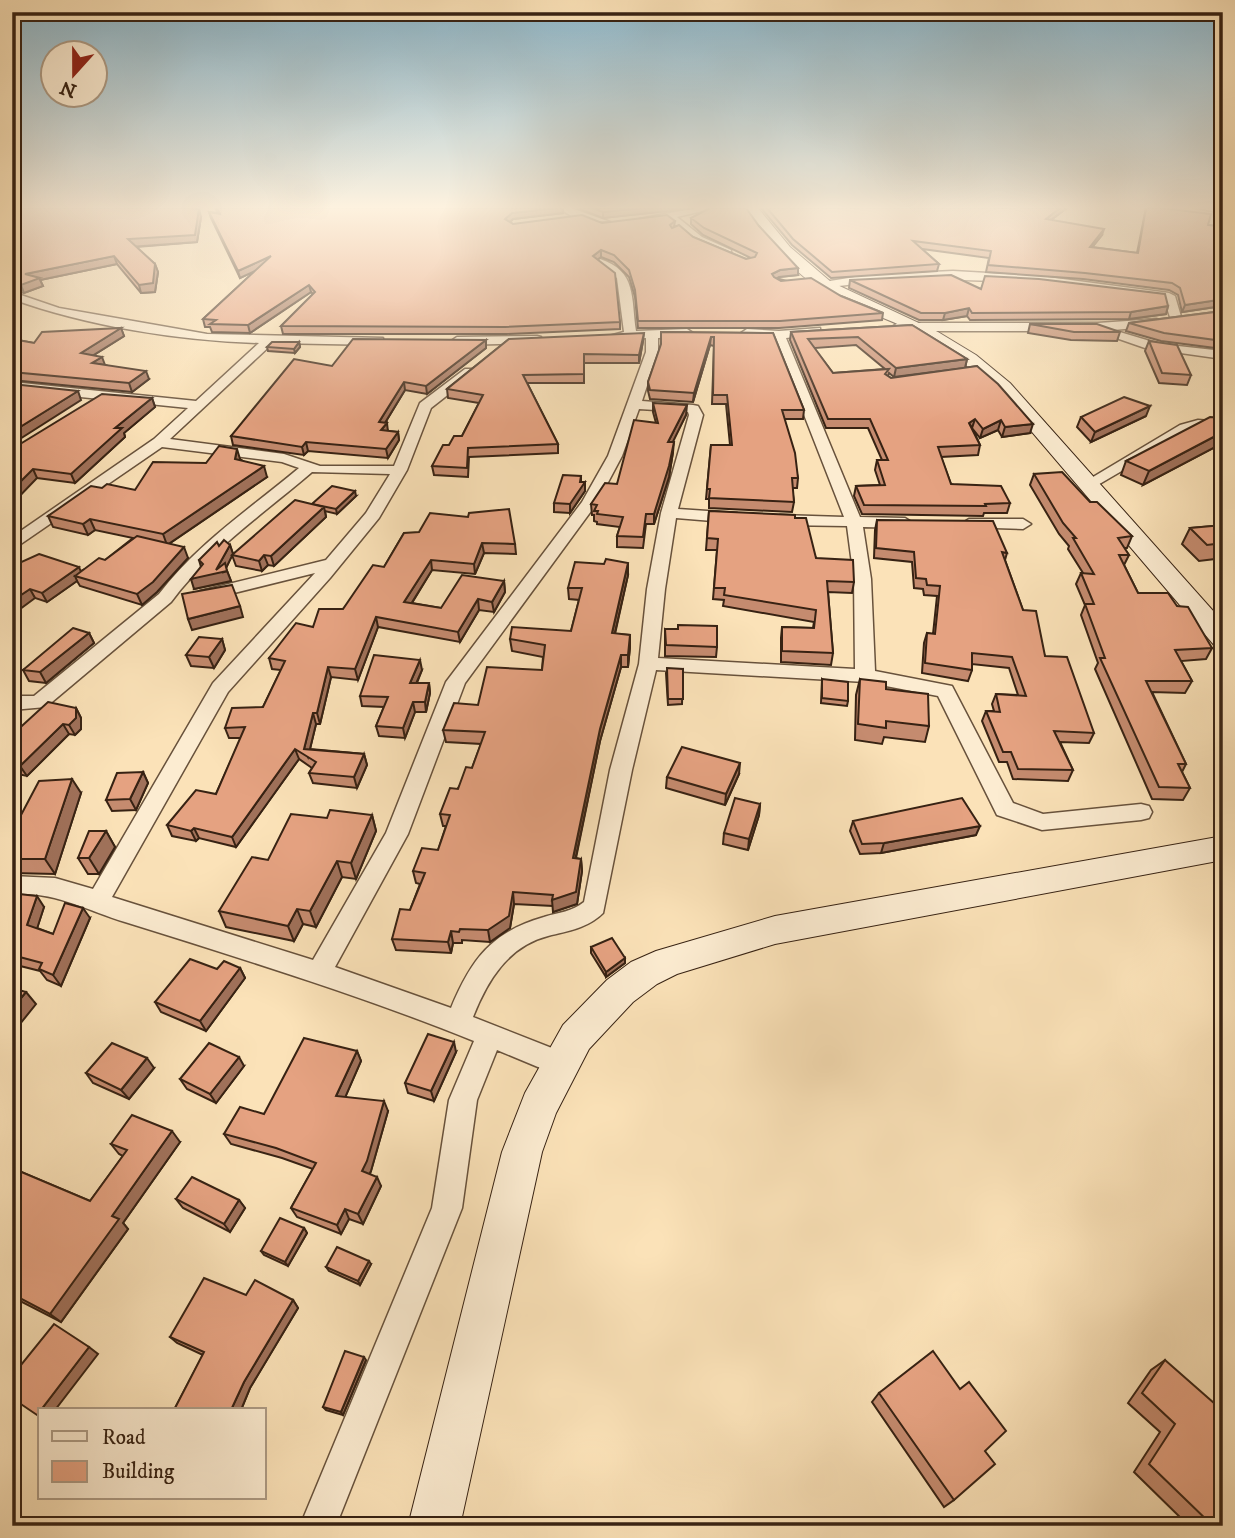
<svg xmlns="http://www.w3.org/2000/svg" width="1235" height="1538" font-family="'IM FELL DW Pica',serif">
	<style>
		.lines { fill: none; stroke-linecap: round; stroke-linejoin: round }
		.street-casing { stroke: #68523c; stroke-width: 3 }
		.secondary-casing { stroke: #372213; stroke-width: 2 }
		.street { fill: #fcecd1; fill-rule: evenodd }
		.secondary { fill: #fcecd1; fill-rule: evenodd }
		.wall { fill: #c58b6f; stroke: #372213; stroke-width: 2; fill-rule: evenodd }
		.shaded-wall { fill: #a0715a; stroke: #372213; stroke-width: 2 }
		.building { fill: #e5a281; stroke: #372213; stroke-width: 2 }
	</style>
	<rect width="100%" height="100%" fill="#fbe2b8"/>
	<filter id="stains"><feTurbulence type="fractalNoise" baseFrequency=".00286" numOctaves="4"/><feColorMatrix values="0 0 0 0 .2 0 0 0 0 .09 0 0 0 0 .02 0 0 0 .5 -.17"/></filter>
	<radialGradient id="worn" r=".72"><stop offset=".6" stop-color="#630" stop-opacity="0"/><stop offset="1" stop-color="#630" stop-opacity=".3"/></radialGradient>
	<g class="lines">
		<g class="street-casing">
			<g id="street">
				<path d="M559,208h12l42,15c-14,9 -42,-6 -54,-15z"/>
				<path d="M695,208h20l-38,9 25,20 29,13v4c-23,2 -47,-22 -64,-36l-27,5 -5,-3z"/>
				<path d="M1196,208h27v5z"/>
				<path d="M600,259c37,12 31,39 36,72l51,-2 6,4 -6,4 -29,1v14l-16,49 51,4 5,1 5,9 -25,94 59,4 8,5 -8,5 -61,-5 -11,71 -7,69 197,11 -1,-90 -7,-53 -67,-1 -8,-5 8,-5 64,2 -70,-179 -27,-1 -6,-4 6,-4 32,2 41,-3v6l-34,4 74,179 45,1 8,5 -8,5 -42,-1 8,52 4,92 77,15 61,117 30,11 98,-10 8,2 3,6 -3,6 -8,2 -99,10 -45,-15 -59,-119 -73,-14 -209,-12 -24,100 -29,143c-15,15 -35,18 -55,23 -40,10 -61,45 -75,81l99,39 3,9 -3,9 -10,3 -65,-27 -20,50 -15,108 -126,318h-36l132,-318 17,-108 25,-59c-114,-46 -231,-82 -349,-119 -39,-12 -71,-31 -113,-28v-18l43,2 38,11 120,-206 102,-110 -109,27 -6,-1 -3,-4 3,-4 126,-31 40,-47 24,-39 -78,-2c-49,42 -102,78 -141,130l-125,105 -34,3v-14h22l125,-102c39,-51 91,-85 140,-126l-17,-6 -120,-15 -150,103v-13l142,-98 34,-31 -176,-18v-8l184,19 63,-58c-79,-2 -172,-17 -247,-44v-7l47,16 148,26 176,4v6l-4,1 -106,-2 -103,96 114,15 36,12h74l26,-63 45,-34h10l2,3 -46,36 -24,62 -28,48 -49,60 -102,114 -116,205 201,63 73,-127 60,-151 136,-180 26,-46 38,-104v-14l-31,2 -6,-4 15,-4 -7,-54 -21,-14 -1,-2zM639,409l49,3 1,3 -28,98 -14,76 -8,75 -29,106 -26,132c-12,10 -25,10 -40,15 -53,15 -73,43 -93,91l-116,-41 73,-133 57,-151 132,-180 25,-47z"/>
				<path d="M953,271l87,5 129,17 6,3 7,24 -10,3 -8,-24c-114,-16 -225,-28 -340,-11l-6,-3 6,-3 43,-7z"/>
				<path d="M1156,319l4,1v6l-47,4 47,14 63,7v8l-78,-11 -49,-17h-198l-6,-4 6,-4h200z"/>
				<path d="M537,336l4,1v6l-84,2 -6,-4 6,-4z"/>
				<path d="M1198,420l25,2v8l-24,-2 -9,3 -94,55h-10l-3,-3 97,-58z"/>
				<path d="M969,519h54l8,5 -8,5 -60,-2 -2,-3z"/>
			</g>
		</g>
		<g class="secondary-casing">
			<g id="secondary">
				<path d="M744,208h14l32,39 41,35 107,50 38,23 34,28 213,239v25l-9,-2 -217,-254c-28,-25 -59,-47 -93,-64 -27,-13 -57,-21 -83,-38 -32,-20 -56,-50 -77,-81z"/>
				<path d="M1223,836v24l-448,84 -98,30 -20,10 -24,18 -44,47 -33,64 -14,39 -82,374h-52l94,-374 23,-59 38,-68 44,-45 24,-18 25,-11 119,-35z"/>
			</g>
		</g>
		<use href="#street" class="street"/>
		<use href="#secondary" class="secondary"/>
	</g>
	<g class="wall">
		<path d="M12,208l189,9 -4,25 -61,5 19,17 3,8 -3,20 -14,1 -24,-29 -77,16 3,6 -19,7 -12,-3z"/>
		<path d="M215,208h348v5l-50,6 -3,3 3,2 162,-3 -1,6 19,10 53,22 5,-1 -48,-23 -12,-11v-6l68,8 39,49 -19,2 -3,1 65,18 42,17 -1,7 -103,8h-141l-3,-31 -6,-20 -15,-15 -13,-5 -4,3 23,62v7l-114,5h-223l-2,-8 32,-32 -2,-2 -61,41 -38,-1 -2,-5h-5l-2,-8 52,-48 -15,7 -29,-60 -2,-6 9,1z"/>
		<path d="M577,208h118l-92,10z"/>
		<path d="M761,208h306l-16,12 51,15 -10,12 45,6 9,-45 62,17 15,2v73l-5,-1 -3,8 -33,5 -4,-17 -9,-5 -86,-11 -97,-7 3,-14 -67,-9 17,15 -2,7 -106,7 -39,-33z"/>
		<path d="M850,280l131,9 187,17 -2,8 -37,5 -159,1 -3,-4 -24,4h-24l-70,-32z"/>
		<path d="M1223,311v38l-62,-8 -35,-10 3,-8z"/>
		<path d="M1030,324l90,8 -3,9 -46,-1 -43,-7z"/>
		<path d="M912,325l55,34 -2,9 -71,9 -5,-4 -1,3 3,2 86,-12 53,67 -28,4 -4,-7 -18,8 -8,-10 8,17 -2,10 -37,2 10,27 59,19 -3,10h-23l-1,3 -121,-2 -8,-18 2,-10 24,-1 -5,-15 2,-10h5l-14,-32h-42l-36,-88 1,-8zM856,345l29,24 -52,4 -19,-25z"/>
		<path d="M121,328l3,8 -30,19 11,10 44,14 -17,13 -120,-12v-41l22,4z"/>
		<path d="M661,332l112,1 31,77 -1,9h-19l14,59 -1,10h-5l2,14 -2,10 -83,-4v-9h-3l5,-54h19l-4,-41h-14l2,-58 -4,-1 -17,57 -43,-3 -2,-8v-9l13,-37z"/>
		<path d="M509,339l134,2 -4,22h-55v20h-57l31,61v9l-89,4 -1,20 -34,-2 -2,-9 17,-21 13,-9 17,-33 -31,-5 -1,-9z"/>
		<path d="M486,340v8l-59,46 -22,-4 -20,33 3,8 10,1 1,8 -11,18 -80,-7 -4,4 -71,-10 -2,-9 101,-70z"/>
		<path d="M1149,341l42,34 -4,10 -28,-2 -14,-32z"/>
		<path d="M299,342l1,5 -5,6 -27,-2 -1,-4z"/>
		<path d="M152,398l3,9 -31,26 1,4 -50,46 -38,-5 -25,-29z"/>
		<path d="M653,403l33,12 -14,27 1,10 -4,25 -15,47h-8l-3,24 -26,-1v-11l3,-9 -23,-3v-2l-3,-1v-6h-2l-1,-11 26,-20 39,-61 -3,-11z"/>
		<path d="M1223,407v36l-80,42 -22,-10 5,-14 95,-43 -1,-6z"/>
		<path d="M1146,416l-55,26 -14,-15 4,-10z"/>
		<path d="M240,459l27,18 -98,67 19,14 -31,34 -15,13 -62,-19 -3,-5 -30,21 -12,-4 -23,-34 69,7 24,-11 28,-22 -38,-8 -7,5 -35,-8 -5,-11 54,-28 33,2 71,-27z"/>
		<path d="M1034,474l56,28 42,34 -5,12h-3l5,7 -5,10 14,28 39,13 35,42 -6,11 -25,2 11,20 -7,12 -33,-1 34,72 -4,8 8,16 -7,12 -31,-1 -57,-130 3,-6 -17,-48 4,-10 -9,-21 5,-11h2l-15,-24 1,-3 -10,-12 -29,-49z"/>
		<path d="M581,482l4,9 -15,22 -16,-1v-9z"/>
		<path d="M356,496l-19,18 -12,-3 1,6 -52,49 -6,-1 -6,6 -26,-5 -4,-11 -6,13 5,13 -37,8 7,-22 -2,-7 31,-15 3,9 79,-50z"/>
		<path d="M709,511l86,7 21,40 38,24 -2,11 -24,-1 5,61 -2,12 -50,-3v-24l1,-11 31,1 1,-6 -91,-16 1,-6 -11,-1 4,-49h-11z"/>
		<path d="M877,520l130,33 -2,7 18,50 22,46 49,77 -5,10 -29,-1 13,28 -5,11 -55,-2 -6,-17h-8l-17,-41 4,-10h8l-2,-7 4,-10 22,1 -9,-27 -37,-4v6l-4,11 -46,-8 2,-30 3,-10 6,1 4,-38 -13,-1 -1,-6 -9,-1 -2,-26 -38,-4 1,-28z"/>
		<path d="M1223,525v33l-24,3 -17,-17 8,-16z"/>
		<path d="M404,533l111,11 1,10 -32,-1 -9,21 -43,-4 -20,33 29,5 63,-27 1,11 -11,20 -15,-2 -19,32 -82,-15 -20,53 -27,-3 -11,47h-4l-6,25 54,5 3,11 -10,23 -44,-5 -4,-10 3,-5 -13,-9 -63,88 -37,-9 -3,3 -24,-5 -5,-11 49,-31 25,-56h-12l-4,-10 38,-21 18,-37 -9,-1 -3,-11 44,-31 30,-18 41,-42z"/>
		<path d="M628,575l-13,59 15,1v12l-2,20h-7l-21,74 -24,117 5,1 1,12 -5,33 -24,8v-6l-39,-2 -4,24 -20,14 -28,-2v3h-9l-2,10 -55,-3 -4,-11 18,-29 10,-26 -4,-1 -3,-12 25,-21 8,-24h-3l-3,-12 32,-46 9,-24 -35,-2 -3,-12 35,-25 64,-35 1,-13 -31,-6 -2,-12 61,-8 8,-31 -10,-1 -1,-11z"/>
		<path d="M665,629l52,18 -1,10 -51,-1z"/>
		<path d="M89,633l5,10 -48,40 -17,-2 -6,-11z"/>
		<path d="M222,639l3,11 -11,18 -23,-2 -5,-11z"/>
		<path d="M683,669l-1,35 -14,1 -2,-32z"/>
		<path d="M422,670l-5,13h12l1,10 -4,19h-11l-10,26 -26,-2 -3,-10 8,-19 -22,-1 -2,-10z"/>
		<path d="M822,679l26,22 -1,5 -26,-3z"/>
		<path d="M860,679l69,47 -4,16 -41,-5 -2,7 -27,-4 1,-45z"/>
		<path d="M76,708l5,10v11l-6,6 -6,-1 -42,42 -9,-2 -6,5v-44z"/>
		<path d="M143,772l5,11 -12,27 -24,1 -6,-11z"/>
		<path d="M739,774l-14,31 -59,-17 1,-11z"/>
		<path d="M81,793l-26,81 -43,-1v-41z"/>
		<path d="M760,804l-1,11 -11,35 -25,-6 1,-11z"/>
		<path d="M372,815l4,16 -20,48 -14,-2 -26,50 -13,-3 -9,17 -68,-14 -7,-16 49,-51 59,-42z"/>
		<path d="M853,821l123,14 -95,18 -21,1 -10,-23z"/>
		<path d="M106,831l9,16 -16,27h-11l-10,-16z"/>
		<path d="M12,899l32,8 -7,21 16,6 37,-16 -29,68 -14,-6 -7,-9 -28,-7z"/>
		<path d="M591,947l34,11v5l-19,14 -15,-24z"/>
		<path d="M240,968l5,10 -39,53 -45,-19 -6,-10 62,-33z"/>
		<path d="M357,1051l4,10 -16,36 43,14 -18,63 11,12 -18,38 -14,-5 -8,15 -44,-17 -6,-9 22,-39 -31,-11 -51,-14 -7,-10 40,-20z"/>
		<path d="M456,1052l-22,49 -26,-8 -3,-10z"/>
		<path d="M244,1066l-28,37 -29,-14 -7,-10z"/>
		<path d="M154,1068l-25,31 -36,-16 -7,-10z"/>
		<path d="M180,1142l-57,81 5,6 -67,93 -49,-25v-129l78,33 33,-45 -4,-2 -8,-10z"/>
		<path d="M176,1199l63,1 6,8 -15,24 -47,-24z"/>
		<path d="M304,1228l3,5 -19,33 -24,-11 -3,-4z"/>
		<path d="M371,1264l-11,21 -31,-14 -3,-4z"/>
		<path d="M246,1295l47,5 5,8 -48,80 -9,22h-67l29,-55 -26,-12 -7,-6z"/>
		<path d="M366,1360l-23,55 -17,-5 -3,-3z"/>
		<path d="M1165,1360l58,166h-34l-55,-54 26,-40 -32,-29 23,-33z"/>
		<path d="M879,1393l106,58 -31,49 -10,7 -72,-105z"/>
	</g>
	<g class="shaded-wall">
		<path d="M556,208h7v5l-50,6 -7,7 -1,-7 7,-6z"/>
		<path d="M641,208h54l-92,10v-6z"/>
		<path d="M1060,208h7l-23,17 2,-6z"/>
		<path d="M199,209l2,8 -4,25 -67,5 -2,-8z"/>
		<path d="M1104,229l-2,6 -15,19 3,-7z"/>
		<path d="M601,250v7l-8,6v-7z"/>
		<path d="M114,256l3,8 -77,16 3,6 -19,7 -3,-8 4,-11z"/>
		<path d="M271,256l1,7 -32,15 -2,-7z"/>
		<path d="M155,264l3,8 -3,20 -14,1 -2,-8z"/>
		<path d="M798,268v7l-19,2 -7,4v-7l8,-4z"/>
		<path d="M309,285l2,7 -61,41 -2,-8z"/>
		<path d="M1218,300l-3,7 -33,5 3,-7z"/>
		<path d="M1168,306l-2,8 -37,5 2,-7z"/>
		<path d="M969,308l-2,8 -24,4 2,-7z"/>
		<path d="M121,328l3,8 -40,25 -3,-8z"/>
		<path d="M644,333l-1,8 -4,22v-8z"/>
		<path d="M711,337l-1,8 -17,57 1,-9z"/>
		<path d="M486,340v8l-59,46 -1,-8z"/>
		<path d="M299,342l1,5 -5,6 -1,-4z"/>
		<path d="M102,357l3,8 -13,-2z"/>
		<path d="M967,359l-2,9 -71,9 2,-9z"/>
		<path d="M146,371l3,8 -17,13 -3,-9z"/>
		<path d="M404,382l1,8 -25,41 -1,-9z"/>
		<path d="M78,391l3,9 -69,44v-12z"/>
		<path d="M152,398l3,9 -31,26 1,4 -50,46 -4,-9 44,-46z"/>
		<path d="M687,405l-1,10 -18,37v-10z"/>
		<path d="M1150,406l-4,10 -55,26 4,-10z"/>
		<path d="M975,419l-3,9 -3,-5z"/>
		<path d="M1001,420l-3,10 -18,8 3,-9z"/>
		<path d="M387,423l1,9 -7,-2z"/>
		<path d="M1033,424l-3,9 -28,4 3,-10z"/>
		<path d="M398,432l1,8 -11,18 -2,-9z"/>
		<path d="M1223,432v11l-80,42 6,-14z"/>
		<path d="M306,442l2,9 -4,4 -2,-8z"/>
		<path d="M674,442l-1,10 -4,25 -15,47v-10z"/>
		<path d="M237,449l3,10 -2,11 -3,-11z"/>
		<path d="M264,466l3,11 -100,68 -4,-11z"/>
		<path d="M33,469l4,9 -25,26v-14z"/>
		<path d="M581,476v9l4,-3v9l-15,22v-9z"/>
		<path d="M355,491l1,5 -19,18 -1,-5z"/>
		<path d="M12,507l4,7 -4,3z"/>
		<path d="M324,507l2,10 -52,49 -3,-10z"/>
		<path d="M90,519l5,11 -7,5 -5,-11z"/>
		<path d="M482,543l2,10 -9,21 -1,-10z"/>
		<path d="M230,545l3,9 -9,18 3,-1 4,10 -37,8 -3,-10 25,-9z"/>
		<path d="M184,547l4,11 -31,34 -15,13 -5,-11z"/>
		<path d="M264,555l4,10 -6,6 -3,-10z"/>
		<path d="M431,560l1,10 -26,42 -2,-10z"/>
		<path d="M628,563v12l-16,70v-12z"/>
		<path d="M79,567l4,10 -8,-1 2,5 -30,21 -5,-9z"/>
		<path d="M504,581l1,11 -11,20 -2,-10z"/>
		<path d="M30,589l5,9 -23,17v-14z"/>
		<path d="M478,599l1,11 -19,32 -2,-10z"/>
		<path d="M240,606l3,11 -51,13 -4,-11z"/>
		<path d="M376,617l2,10 -20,53 -3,-11z"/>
		<path d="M89,633l5,10 -48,40 -6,-11z"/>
		<path d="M630,635v12l-2,20v-12z"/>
		<path d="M222,639l3,11 -11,18 -5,-11z"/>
		<path d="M621,655v12l-21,74 -27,129v-12l27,-129z"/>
		<path d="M420,660l2,10 -10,23 -2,-10z"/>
		<path d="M328,667l3,10 -11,47 -3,-11z"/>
		<path d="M429,683l1,10 -4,19 -1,-10z"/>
		<path d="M413,702l2,10 -10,26 -2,-10z"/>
		<path d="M76,708l5,10v11l-6,6 -6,-10z"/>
		<path d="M313,713l3,11 -8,33 -4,-8z"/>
		<path d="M63,724l6,10 -42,42 -7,-10z"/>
		<path d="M295,749l4,10 -63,88 -4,-10z"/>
		<path d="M364,754l3,11 -10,23 -3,-11z"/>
		<path d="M740,763l-1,11 -14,31 1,-11z"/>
		<path d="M12,764l6,10 -6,5z"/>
		<path d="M143,772l5,11 -12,27 -6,-11z"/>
		<path d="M72,779l9,14 -26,81 -10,-15z"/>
		<path d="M760,804l-1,11 -11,35 1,-11z"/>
		<path d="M372,815l4,16 -20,48 -5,-16z"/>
		<path d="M980,826l-4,9 -95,18 3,-10z"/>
		<path d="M194,828l5,10 -3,3 -5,-10z"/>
		<path d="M106,831l9,16 -16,27 -10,-16z"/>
		<path d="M581,859l1,12 -5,33 -24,8 -1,-12z"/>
		<path d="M337,861l5,16 -26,50 -6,-16z"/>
		<path d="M513,892l1,12 -4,24 -20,14 -2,-12z"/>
		<path d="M37,896l7,11 -9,28 -8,-10z"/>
		<path d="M83,908l7,10 -29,68 -8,-11z"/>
		<path d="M297,909l6,15 -9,17 -6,-15z"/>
		<path d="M451,931l2,12 -2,10 -3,-11z"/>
		<path d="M625,958v5l-19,14v-5z"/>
		<path d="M240,968l5,10 -39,53 -6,-10z"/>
		<path d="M26,992l10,12 -24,30v-25z"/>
		<path d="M454,1042l2,10 -22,49 -3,-10z"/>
		<path d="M357,1051l4,10 -20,46 -5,-11z"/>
		<path d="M239,1057l5,9 -28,37 -6,-9z"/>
		<path d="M147,1058l7,10 -25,31 -8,-9z"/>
		<path d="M384,1101l4,10 -17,60 -5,9 -4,-9z"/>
		<path d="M172,1131l8,11 -57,81 5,6 -67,93 -11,-8 62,-98z"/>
		<path d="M377,1177l4,9 -18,38 -5,-10z"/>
		<path d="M239,1200l6,8 -15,24 -6,-8z"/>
		<path d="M345,1209l4,10 -8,15 -4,-9z"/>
		<path d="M304,1228l3,5 -19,33 -3,-4z"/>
		<path d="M369,1261l2,3 -11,21 -2,-4z"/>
		<path d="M293,1300l5,8 -48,80 -9,22h-10l13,-28z"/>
		<path d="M89,1347l9,7 -43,56h-14z"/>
		<path d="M364,1357l2,3 -23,55 -2,-3z"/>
	</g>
	<g class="building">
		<path d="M12,208h177l10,1 -4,26 -67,4 27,25 -2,19 -14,2 -25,-29 -89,18 15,4 -19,7 -9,-2z"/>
		<path d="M217,208h340l-45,5 -7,6 8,5 69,-9 20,8 65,-8 8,6 -5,4 2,3 7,-3 14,12 53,22 9,-2 2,-4 -53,-25 -13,-10 19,-10h36l13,18 39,42 -18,2 -8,4 2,3 7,4 30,-3 30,18 42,17 -103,8h-142l-3,-31 -6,-20 -15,-15 -13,-5 -8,6 22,17 5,49 -115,5 -224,-1 34,-34 -6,-7 -61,40 -38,-1 6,-4 -13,-1 68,-63 -33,15 -29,-59 11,2z"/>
		<path d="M593,208h48l-38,4z"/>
		<path d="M767,208h293l-14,11 58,10 -14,18 48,6 8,-45h15l50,6 -3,11 15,2v65l-8,-1 3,9 -33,5 -5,-17 -8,-5 -87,-10 -97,-8 3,-14 -78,-10 26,23 -107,8 -39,-33z"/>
		<path d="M951,275l30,14 4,-13 54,3 126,15 3,12 -37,6 -159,1 -3,-5 -24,5h-24l-71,-33z"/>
		<path d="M1223,311v30l-59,-8 -35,-10z"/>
		<path d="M1030,324h67l23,8h-46z"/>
		<path d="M912,325l55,34 -71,9 -38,-31 -50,2 25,34 56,-4 -4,5 6,4 86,-12 21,18 35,40 -28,3 -4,-7 -18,9 -8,-10 -6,4 11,22 -42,2 13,37 50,2 9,17 -25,1 1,2 -122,-1 -8,-19 29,-1 -8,-25h11l-18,-41h-42l-37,-87z"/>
		<path d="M121,328l-40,25 21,4 -10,6 54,8 -17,12 -117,-11v-33l22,4 8,-11z"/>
		<path d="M661,332l112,1 31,77h-22l13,43 3,25h-6l2,24 -85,-4 1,-9h-3l4,-44h21l-5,-50h-14l1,-58h-3l-17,56 -44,-3 -2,-8 13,-38z"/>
		<path d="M644,333l-5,22 -55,-1v20l-61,1 35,69 -90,4 -1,20 -35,-2 11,-21h6l5,-9h8l21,-41 -36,-6 62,-50z"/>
		<path d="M353,339l133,1 -60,46 -22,-4 -25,40 8,1 -6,7 17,2 -12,17 -80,-7 -4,5 -71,-11 63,-77 38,7z"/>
		<path d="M1149,341l28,4 14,30 -29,-2z"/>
		<path d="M272,342h27l-5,7 -27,-2z"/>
		<path d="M12,384l66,7 -66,41z"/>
		<path d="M102,394l50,4 -37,30h7l-51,46 -38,-5 -21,21v-41z"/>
		<path d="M1124,397l26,9 -55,26 -14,-15z"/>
		<path d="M653,403l34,2 -19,37h6l-5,24 -15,48h-8l-3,23 -26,-1 6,-19 -26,-3 1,-3h-4l3,-6 -6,-1 14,-21 12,1 17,-64 24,3z"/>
		<path d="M1210,417l13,1v14l-74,39 -23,-10z"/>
		<path d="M219,446l18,3 -2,10 29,7 -101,68 -73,-15 -7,5 -35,-8 43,-30 11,2 5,-4 28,6 18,-28 53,1z"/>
		<path d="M1062,472l28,30h7l35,34 -14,2 11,17h-10l19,38h30l9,13 11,1 24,41 -37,2 17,31h-46l40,83h-8l12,24 -31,-1 -59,-129h5l-20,-54h9l-13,-31 13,1 -21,-36h3l-13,-15 -29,-49z"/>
		<path d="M563,475l18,1 -1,6h5l-15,22 -16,-1z"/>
		<path d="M332,486l23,5 -19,18 -24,-5z"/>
		<path d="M295,500l29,7 -53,49 -7,-1 -5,6 -27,-6z"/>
		<path d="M509,509l6,35 -33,-1 -8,21 -43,-4 -27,42 37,6 21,-33 42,6 -12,21 -14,-3 -20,33 -82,-15 -21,52 -27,-2 -11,46h-4l-9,36 60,5 -10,23 -45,-4 7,-11 -21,-13 -63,88 -38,-9 -3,3 -24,-6 29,-35 20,4 29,-67 -20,1 7,-20 31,-1 22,-46 -16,-3 27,-35 17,4 6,-18h24l30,-44 11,2 20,-34 15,-1 11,-19 38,4 1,-4z"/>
		<path d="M709,511l86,4v3h11l10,40 37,2 1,22 -27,-1 6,72 -51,-2v-24l32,1 2,-18 -92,-15 1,-7h-11l4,-49 -11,-1z"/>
		<path d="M877,520l116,1 14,32 -5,-1 21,58 13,1 9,45 22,1 27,76 -40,-2 19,39 -55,-1 -7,-17h-8l-17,-41 14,1 -4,-18 30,2 -14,-39 -40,-4v17l-47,-7 2,-30 8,1 5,-48 -13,-1 -1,-6 -10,-1 -2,-26 -38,-4z"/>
		<path d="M1223,525v18l-16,2 -17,-17z"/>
		<path d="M137,536l47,11 -31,35 -16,12 -62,-18 24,-18 6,2z"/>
		<path d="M224,540l6,5 -14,25 9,-7 2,8 -36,8 12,-15 -4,-4 18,-18 2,4z"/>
		<path d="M39,554l40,13 -37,26 -12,-4 -18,12v-37l3,1z"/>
		<path d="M606,559l22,4 -16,70 18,2 -2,20h-7l-21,74 -27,129 8,1 -5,33 -24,8 1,-5 -40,-3 -4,24 -21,14 -28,-1 -1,3 -8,-1 -3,11 -56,-3 8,-30 10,1 15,-37 -12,-2 9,-23 16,2 12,-35 -10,-1 10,-26 8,1 8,-22 6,1 13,-36 -42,-2 11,-27 24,2 9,-38 55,3 3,-25 -35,-6 2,-12 59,4 11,-43h-14l7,-26 29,2z"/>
		<path d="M232,585l8,21 -52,13 -6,-25z"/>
		<path d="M678,625l39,1v21l-51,-2 -1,-16h13z"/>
		<path d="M73,628l16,5 -49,39 -17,-2z"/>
		<path d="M199,637l23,2 -13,18 -23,-2z"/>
		<path d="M374,655l46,5 -10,23h19l-4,19h-12l-10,26 -27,-2 12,-29 -28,-1z"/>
		<path d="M667,668l16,1v30h-15z"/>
		<path d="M822,679l26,3v19l-26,-3z"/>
		<path d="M860,679l26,3v7l42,5 1,32 -43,-5v7l-28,-4z"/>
		<path d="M48,702l28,6v10l-7,7 -6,-1 -43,42 -8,-2v-29z"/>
		<path d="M682,747l58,16 -14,31 -59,-17z"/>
		<path d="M143,772l-13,27 -24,1 11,-27z"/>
		<path d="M72,779l-27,80h-33v-27l27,-51z"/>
		<path d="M735,798l25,6 -11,35 -25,-6z"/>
		<path d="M962,798l18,28 -96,17 -22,1 -9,-23z"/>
		<path d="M330,810l42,5 -21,48 -14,-2 -27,50 -13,-2 -9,17 -69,-15 33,-54 16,3 23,-46 36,4z"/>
		<path d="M89,831h17l-17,27h-11z"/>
		<path d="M19,894l18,2 -10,29 26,9 12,-31 18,5 -30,67 -14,-6 3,-6 -30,-8v-56h3z"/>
		<path d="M612,938l13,20 -19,14 -15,-25z"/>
		<path d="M190,959l27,10 7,-8 16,7 -40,53 -45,-19z"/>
		<path d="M12,988l14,4 -14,17z"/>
		<path d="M428,1034l26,8 -23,49 -26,-8z"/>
		<path d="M304,1038l53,13 -21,45 48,5 -17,60 -5,10 15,6 -19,37 -13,-5 -8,16 -46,-17 25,-45 -40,-15 -52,-14 16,-27 24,7z"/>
		<path d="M112,1043l35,15 -26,32 -35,-17z"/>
		<path d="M209,1043l30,14 -29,37 -30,-15z"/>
		<path d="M132,1115l40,16 -60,85 7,3 -69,95 -38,-20v-126l78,33 37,-51 -16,-6z"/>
		<path d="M192,1177l47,23 -15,24 -48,-25z"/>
		<path d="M280,1218l24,10 -19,34 -24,-11z"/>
		<path d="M337,1247l32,14 -11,20 -32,-14z"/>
		<path d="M204,1278l42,17 9,-15 38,20 -49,82 -13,28h-57l30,-58 -34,-15z"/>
		<path d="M54,1324l35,23 -52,68 -25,-17v-22z"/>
		<path d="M345,1351l19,6 -23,55 -18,-5z"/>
		<path d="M933,1351l27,38 9,-7 37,49 -21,20 10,13 -41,36 -75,-107z"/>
		<path d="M1165,1360l58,51v115h-10l-64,-62 26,-40 -33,-31z"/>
	</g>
	<linearGradient id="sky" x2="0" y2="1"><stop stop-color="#8bb8ce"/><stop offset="0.49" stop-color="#fdf2df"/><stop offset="1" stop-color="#fdf2df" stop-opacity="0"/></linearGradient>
	<rect width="1235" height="423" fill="url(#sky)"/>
	<rect width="1235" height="1538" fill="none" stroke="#fbe2b8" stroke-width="42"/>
	<rect x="14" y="14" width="1207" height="1510" fill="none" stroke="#372213" stroke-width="3.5"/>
	<rect x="21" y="21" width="1193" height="1496" fill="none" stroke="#372213" stroke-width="2"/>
	<rect x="38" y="1408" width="228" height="91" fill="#fcecd1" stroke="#ad9b85" stroke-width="2"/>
	<rect x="52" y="1431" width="35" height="10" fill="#fcecd1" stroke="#ad9b85" stroke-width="2"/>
	<text x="102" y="1444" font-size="21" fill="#372213">Road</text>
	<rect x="52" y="1461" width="35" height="21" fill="#e5a281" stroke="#ad9b85" stroke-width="2"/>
	<text x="102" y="1478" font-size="21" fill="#372213">Building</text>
	<g transform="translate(74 74) rotate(201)"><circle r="33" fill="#fcecd1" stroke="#ad9b85" stroke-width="2"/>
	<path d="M0-5L12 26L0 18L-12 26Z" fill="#8f2418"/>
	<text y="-10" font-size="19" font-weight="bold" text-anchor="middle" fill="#372213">N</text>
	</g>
	<rect width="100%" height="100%" filter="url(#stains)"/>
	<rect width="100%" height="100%" fill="url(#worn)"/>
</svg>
